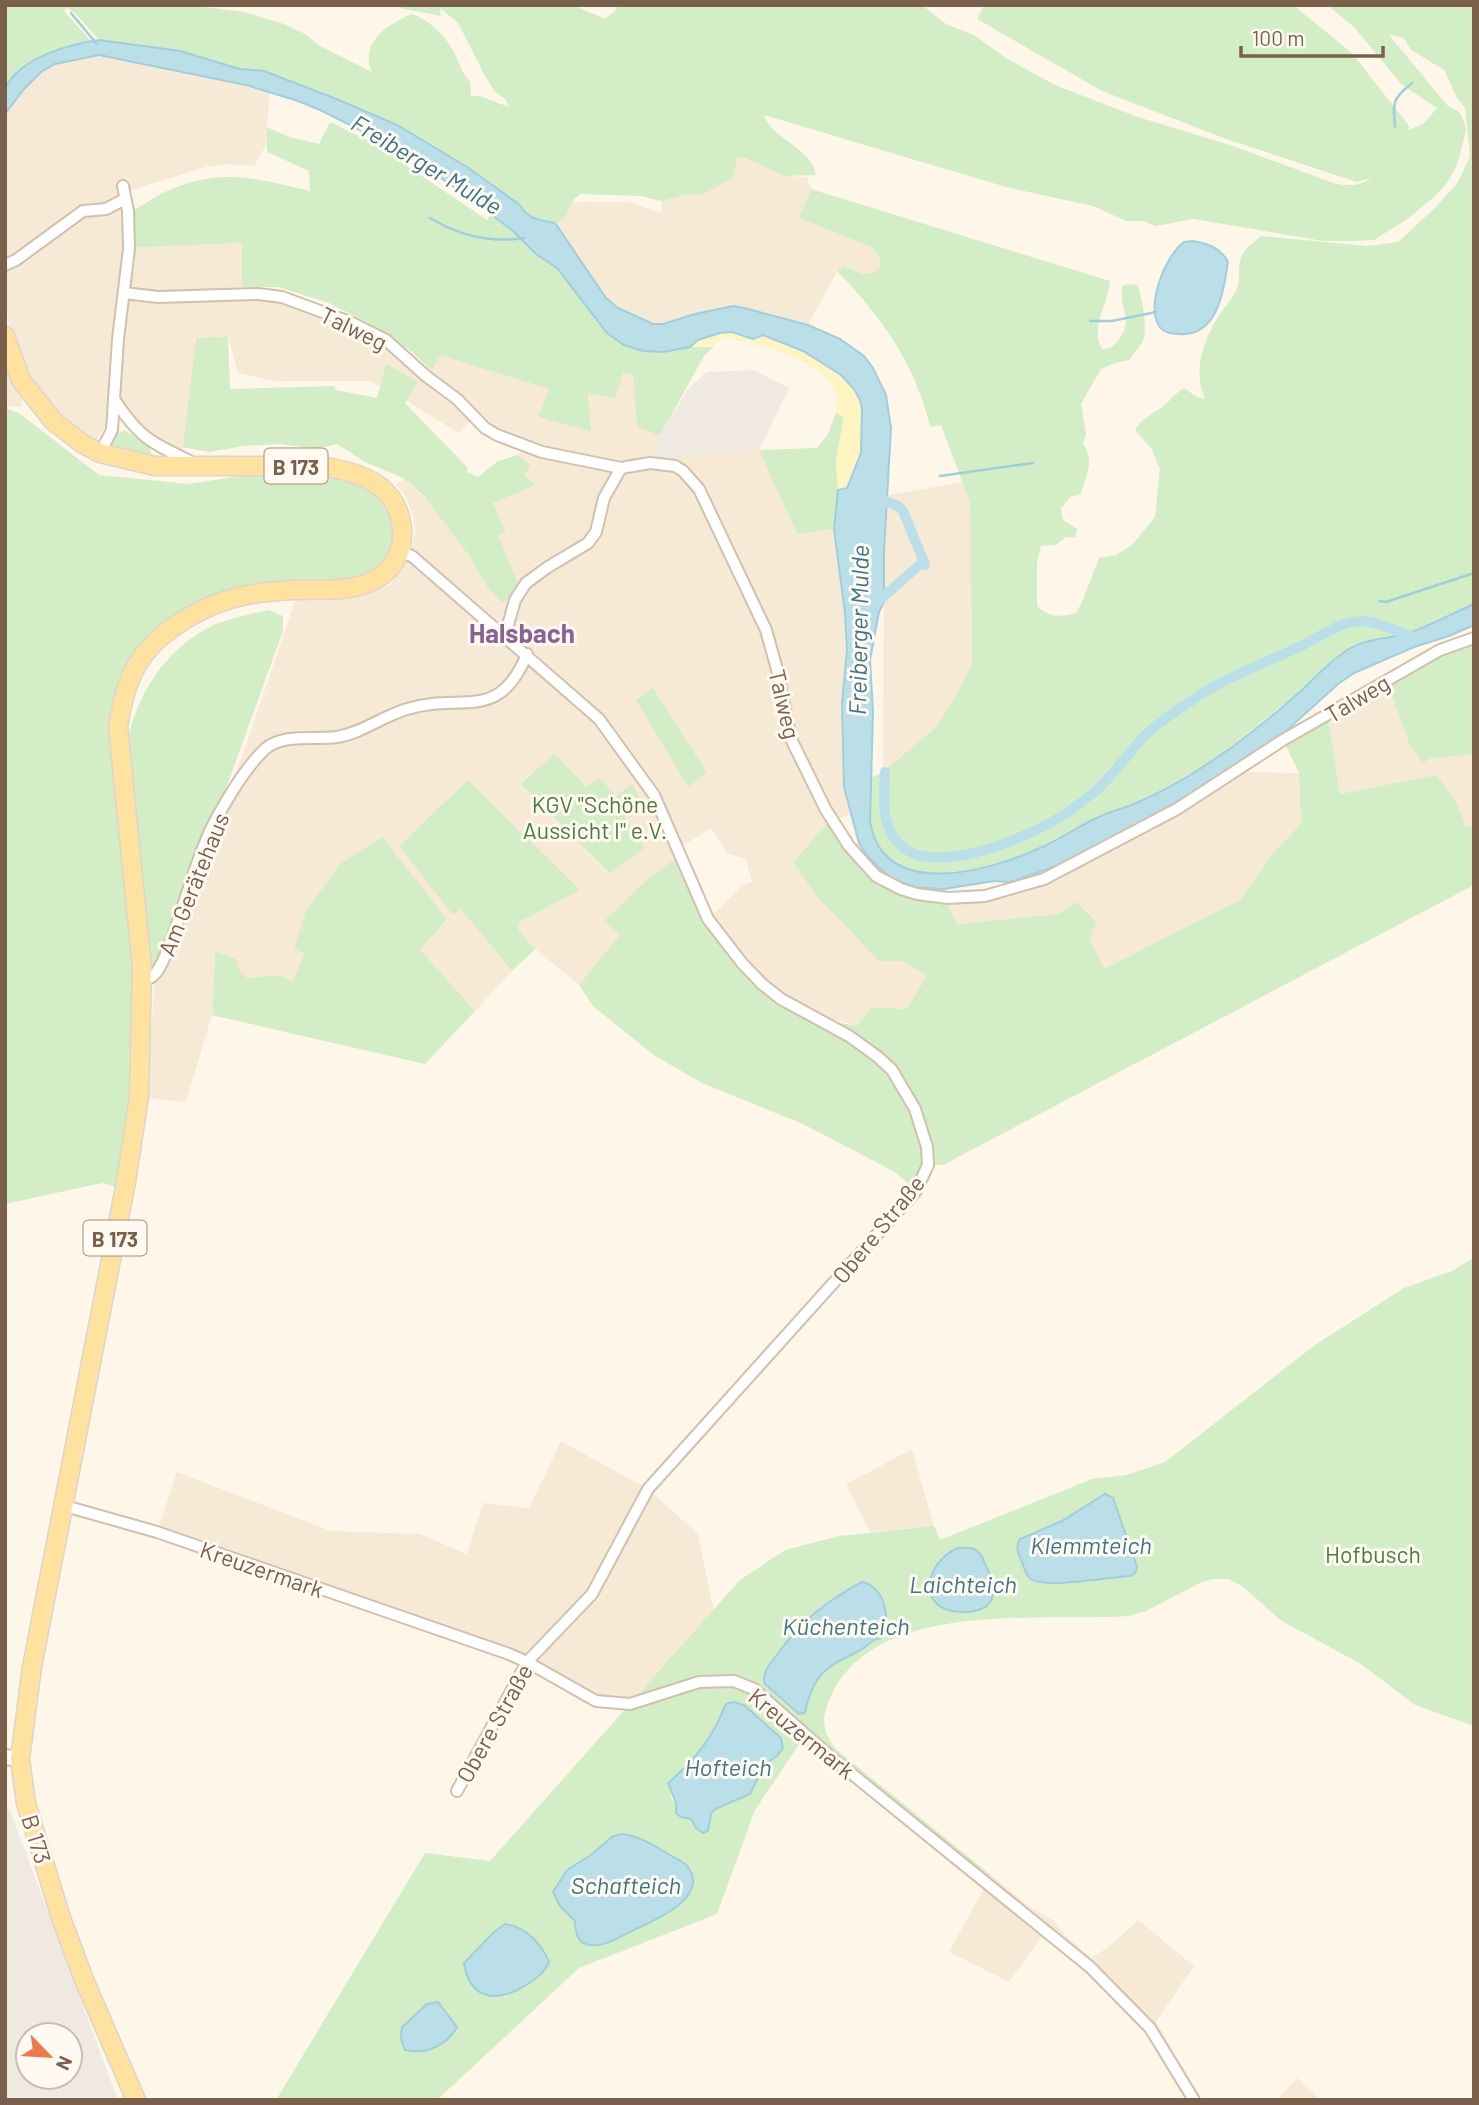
<svg xmlns="http://www.w3.org/2000/svg" width="1479" height="2105" font-family="Barlow,sans-serif">
	<style>
		.residential { fill: #f6ead7 }
		.industrial { fill: #efe9e2; fill-rule: evenodd }
		.green { fill: #d3edc6; fill-rule: evenodd }
		.sand { fill: #fef5c2 }
		.water { fill: #bbdfe9; stroke: #a1cedc; stroke-width: 2 }
		.lines { fill: none; stroke-linecap: round; stroke-linejoin: round }
		.stream { stroke: #a1cedc; stroke-width: 2.5 }
		.canal { stroke: #bbdfe9; stroke-width: 10 }
		.minor-casing { stroke: #d1c0ad; stroke-width: 14 }
		.tertiary-casing { stroke: #d1c0ad; stroke-width: 18 }
		.primary-casing { stroke: #dcd5d0; stroke-width: 21 }
		.minor { stroke: #fff; stroke-width: 10 }
		.tertiary { stroke: #fff; stroke-width: 14 }
		.primary { stroke: #ffe29f; stroke-width: 18 }
		.labels { text-anchor: middle; dominant-baseline: central; stroke-width: 6; stroke-linejoin: round; paint-order: stroke }
		.shield { fill: #fffaf1; stroke: #a28e7c; stroke-width: 2 }
		.shield-label { font-size: 21px; font-weight: bold; fill: #7a5f4a }
		.street-label { font-size: 23px; fill: #7a5f4a; stroke: #fffaf1 }
		.park-label { font-size: 23px; fill: #4c7a3e; stroke: #fffaf1 }
		.water-label { font-size: 24px; font-style: italic; fill: #3f7687; stroke: #fffaf1 }
		.quarter-label { font-size: 26px; font-weight: bold; fill: #896296; stroke: #fffaf1 }
	</style>
	<rect width="100%" height="100%" fill="#fef7e9"/>
	<g class="residential">
		<path d="M99,55l171,36 -5,56 -11,19 -28,-2 -20,3 -87,27 5,54 119,-5 -1,54 24,1 42,10 58,24 24,14 37,33 11,-21 4,-2 109,33 -13,28 53,15 -4,-39 36,-20 11,1 3,53 23,9 -10,26 18,3 18,-10 73,-5 38,84 37,-5 11,84 2,37 -5,53 2,84 7,27 -21,8 73,139 25,16 -21,32 -36,-2 -14,19 -43,-12 -45,-29 -26,-25 -31,-44 30,-31 10,-3 -6,-23 -18,-5 -17,-26 -32,20 -3,10 -26,19 -45,44 16,14 -42,50 -44,-36 -17,-20 1,-7 60,-33 -111,-108 -69,65 54,68 7,-6 52,63 -37,40 -56,-61 -115,2 -11,29 -14,-6 -32,3 -32,-26 -3,63 -26,87 -41,-4 10,-115 14,-28 79,-216 48,-141 53,-1 28,-6 13,-6 21,-32 4,-22 -2,-15 -7,-19 -10,-12 9,-6 32,31 33,47 17,30 32,-2 -22,-50 9,-4 -13,-28 36,-15 -4,-12 5,-13 -12,-8 7,-10 -28,-13 -21,-16 -18,17 -54,-34 -35,-18h-94l-37,-8 -10,-37 -32,2 -13,114 -45,-26 -11,-10h-16l-14,24 -37,-21 -35,-43 -14,-39 -6,-35v-188l19,-25 17,-17 14,-8z"/>
		<path d="M737,158h8l40,18 22,1 4,12 -11,29 72,29 8,12v8l-6,7 -8,1 -22,-9 -7,5 -29,54 -75,-19 -38,8 -32,10h-10l-36,-16 -11,-10 -51,-75 10,-6 6,-15h58l33,11v-12l22,-6 19,-1z"/>
		<path d="M5,372h3l13,24 1,11 -17,-1z"/>
		<path d="M963,482l7,20 2,161 -22,43 -16,23 -51,43 1,-221 4,-56z"/>
		<path d="M1386,680l23,63 20,16 45,-5v71l-9,2 -29,-52 -96,19 -12,-78z"/>
		<path d="M1240,772l59,1 2,50 -29,32 -32,45 -137,70 -13,-30 -31,-26 -102,10 -9,-20 56,-7 38,-13 105,-53 42,-24z"/>
		<path d="M561,1441l87,48 50,45 16,77 -84,93 -34,-3 -69,-39 -370,-130 20,-60 154,59 89,3 47,20 16,-51 46,5z"/>
		<path d="M912,1449l22,77 -64,6 -24,-48z"/>
		<path d="M991,1875l38,31 24,14 13,16 25,22 19,-12 28,-26 56,46 -38,56 46,78h-13l-43,-68 -59,-58 -45,-37 -33,45 -60,-30z"/>
		<path d="M1297,2078l24,22h-44z"/>
	</g>
	<g class="industrial">
		<path d="M754,370l35,18 -30,62 -73,5 -18,10 -18,-2 10,-27 28,-47 19,-17z"/>
		<path d="M5,1797l113,303h-113zM28,2035h42v42h-42z"/>
	</g>
	<g class="green">
		<path d="M5,5h185l54,7 40,12 21,10 15,12 52,26c-13,-30 16,-48 40,-58 15,5 31,19 39,33 8,12 9,25 19,35l1,14h9l29,11 -4,-8 -10,-7 -10,-16 -27,-53 -18,-15 1,8 -41,-8 1,-3h172l32,14 10,-8 2,-6h305l24,19 28,11 35,25 46,25 80,31 101,31 100,37c13,2 26,2 35,-6l-14,4 -131,-43 -124,-48 -125,-72 7,-14h309l59,48 57,73 -1,4 15,-6 14,-16 -36,-24 -47,-57 -27,-22h147v599l-64,29 -63,17 -45,40 -86,68 -51,30 -37,19 -27,9 -60,32 -33,13 -27,7 -44,6 -20,-1 -17,-7 -15,-12 -12,-18 -3,-15 1,-43 12,-6 51,-43 16,-23 22,-43 -2,-161 -29,-77 -11,2c-14,-62 -49,-111 -93,-156l7,-5c14,6 24,14 36,1v-8l-8,-12 -73,-29 12,-29 299,92c-1,21 -21,48 -8,68l9,-1c27,-26 8,-32 11,-62l7,-2 8,1c5,10 11,45 6,56 -4,7 -10,12 -13,19l-15,3 -14,6 -20,35 5,30 -3,10c12,18 3,31 -2,50l-11,3 -9,12 2,11 14,9 -2,9 -9,-1 -10,8 -15,1 -4,16v44c13,12 23,11 39,7l7,-13 16,-42 17,-3 17,-11 22,-27 5,-48 -9,-21 -16,-18c8,-13 15,-14 27,-23 8,-6 13,-14 22,-19l13,9 8,2c-12,-27 -3,-54 11,-79 5,-10 14,-17 19,-27 6,-10 3,-21 5,-32 3,-12 13,-18 21,-25l106,10 31,-4 37,-34 23,-26 12,-26 -5,-48 -8,-10 -13,-28 -33,-20 -7,-12 -15,-3 59,71 11,6 5,9 2,10 -9,34 -10,18 -13,14 -28,23 -32,20 -23,1h-28l-130,-22 -37,7 -13,-5h-17l-33,-15 -87,-19 -242,-72c9,25 47,32 52,60l-31,1 -40,-18h-8l-4,20 -30,16 -19,1 -22,6 -22,-5 -59,-2c-3,2 -7,4 -9,8 -3,4 -4,12 -7,15 -14,14 -37,1 -45,-12l-53,-38 -70,-42 -63,-27 -70,-27 -24,-2 -60,-18 -81,-11 -25,-28 -7,-4 -3,3 27,30c-34,8 -64,19 -86,47z"/>
		<path d="M330,122l43,21 114,77 4,-6 33,26 12,14 21,14 27,35 40,42 19,6 20,1 27,-5h24l-10,9 -44,80 -23,-9 -4,-53 -10,-1 -8,25 -27,-5 3,39 -53,-15 12,-28 -108,-33 -4,2 -6,13 -21,-20 -41,-27 -41,-21 -51,-16h-36v-44l-118,5 2,-35c15,-5 25,-15 39,-21 54,-25 90,-14 145,-1l-1,-20 -42,-19 -1,-25 24,10 29,7z"/>
		<path d="M228,336l2,53 104,-3 2,4 41,8 9,-34 32,18 -13,21 63,65 -1,4 11,5 20,-16 20,-6 12,9 -5,12 9,7 -5,5 -36,15 13,28 -8,4 21,50 -11,15 -6,2 -15,-15 -17,-30 -46,-61 -19,-17 -40,-17 -28,-18 -20,5 -37,-5 -36,2 -35,6 -26,-5 13,-109z"/>
		<path d="M5,408l14,5 80,62 90,9 70,-11 72,2 31,10 20,15 7,11 6,22 -2,9 -8,18 -7,8 -16,9 -166,28 -76,79 16,300 -6,127 -14,76 -14,-4 -97,21z"/>
		<path d="M836,413l8,3 -8,45 2,29 -4,39 -37,5 -38,-84 58,-2 11,-14z"/>
		<path d="M124,430l25,16 3,9 -6,3 -35,-9 6,-15z"/>
		<path d="M269,610l14,6v15l-64,177 -59,148 -4,3 -5,11 -24,-228c11,-51 40,-95 89,-118 17,-7 35,-10 53,-14z"/>
		<path d="M1474,638v116l-45,5 -6,4 -14,-20 -23,-63z"/>
		<path d="M653,688l54,85 -19,14 -52,-87z"/>
		<path d="M1328,716l12,78 96,-19c13,15 25,32 29,52l9,-2v60l-531,280h-15l-12,26 -21,-19 -92,-48 -99,-40 -49,-28 -62,-50 -14,-21 41,-50 -16,-14 46,-44 26,-19 41,76 55,58 46,27 39,7 14,-19 36,2 20,-33 -24,-15h-24l-63,-66 -23,-33 37,-41 60,63 58,14v6l9,20 102,-10 17,-12 20,19 -6,19 14,29 136,-69 32,-45 29,-32 -2,-50 -16,-33z"/>
		<path d="M554,754l32,33 13,-9 17,18 16,-12 10,17 -18,15 21,32 -35,25 -89,-89z"/>
		<path d="M468,780l112,110 -61,32 -1,7 17,20 -23,22 -52,-63 -7,7 -54,-69z"/>
		<path d="M382,837l65,82 -27,31 55,61 -50,53 -213,-49 3,-63 21,7 3,11 8,8 32,-3 14,6 11,-28 -10,-4 12,-38 34,-47z"/>
		<path d="M1474,1257v469l-59,-21 -54,-41 -81,-44 -38,-34 -14,-7h-15l-13,4 -54,28 -17,5c-88,6 -248,-17 -296,76 -12,24 -13,37 4,58l154,125 -7,12 -144,-115 -40,-29 -45,67 -38,104 -138,54 -142,132h-161l149,-247 65,8 250,-281 45,-30 54,-14 95,-10 6,14 152,-61 35,-4 38,-13 150,-117 89,-57 50,-18zM1104,1494l9,4 24,69 -7,9 -75,8 -28,-8c-4,-11 -14,-27 -7,-37l42,-18zM862,1582l6,1 10,10 -1,45 -20,14 -24,11 -17,14 -13,37 -23,-64c24,-32 47,-49 82,-68zM720,1718l63,30 -6,8 -13,9 -14,29c-14,7 -36,8 -41,26l-15,2 -3,-3 -10,-2 -5,-4v-10l-4,-4 -4,-16c22,-18 40,-39 52,-65zM612,1837l36,7 37,19 -17,51 -63,30 -30,-11v-12l16,-66zM505,1924l40,48 -40,25 -29,-45 18,-20z"/>
	</g>
	<path class="sand" d="M732,332l9,5 22,-2 40,16 38,24 13,14 6,11 2,9 1,35 -16,44 -9,2 -2,-29 8,-44 -8,-4c0,-7 1,-16 -1,-22 -12,-31 -81,-48 -111,-54l-10,10h-24l8,-7z"/>
	<g class="water">
		<path d="M99,40l81,11 60,18 24,2 70,27 63,27 70,42 53,38c9,15 19,15 35,18l51,75 12,10 35,16h10l32,-10 38,-8 11,2 64,17 32,14 24,17 9,12 13,27 5,33 -7,123v51l-5,10 -9,48 3,52 -3,109c13,81 120,50 170,27 21,-9 40,-23 61,-32 8,-4 17,-6 25,-9 37,-14 74,-37 106,-60 24,-18 48,-37 70,-57 14,-13 27,-28 44,-39 20,-14 43,-11 65,-19 21,-7 42,-19 63,-28v21l-25,11 -35,11 -60,26 -16,11 -64,58 -89,59 -120,62 -55,19 -16,-1 -50,8 -32,-2 -23,-10 -22,-21 -8,-13 -15,-56 -2,-84 5,-53 -2,-37 -11,-84 4,-39 9,-2 14,-35 1,-44 -2,-9 -6,-11 -13,-14 -38,-24 -40,-16 -10,4 -21,-7 -12,1 -22,7 -8,7 -27,5 -20,-1 -19,-6 -17,-12 -50,-65 -21,-14 -23,-23 -47,-36 -68,-46 -78,-39 -22,-9 -52,-16 -147,-30 -44,9 -14,8 -17,17 -19,25c0,-8 -2,-20 1,-27 14,-29 64,-43 93,-47z"/>
		<path d="M1193,241c14,2 28,7 35,21 -4,28 -10,75 -49,72 -8,0 -15,-1 -20,-8 -13,-22 6,-70 25,-84z"/>
		<path d="M1105,1494l8,4 24,69 -2,6 -5,3c-19,1 -86,13 -99,3 -6,-4 -7,-13 -10,-19 -3,-8 -6,-13 -1,-21l42,-18z"/>
		<path d="M958,1548c5,0 11,-1 16,1 7,3 9,10 12,17 12,22 12,44 -19,46 -9,0 -18,0 -26,-5 -25,-16 -5,-51 17,-59z"/>
		<path d="M862,1582c23,4 30,39 19,56 -10,1 -15,10 -24,14 -33,16 -44,23 -52,61l-6,1 -34,-30c-4,-10 5,-20 11,-28 23,-33 50,-55 86,-74z"/>
		<path d="M733,1702l11,3 37,33 2,10 -6,8 -13,9 -14,29 -35,15 -4,5 -3,17 -5,2 -7,-5 -5,-9 -10,-2 -5,-4v-10l-8,-20c20,-17 37,-36 49,-59 4,-7 5,-14 9,-20z"/>
		<path d="M621,1834c17,1 34,12 49,21 6,4 15,7 18,12 22,30 -33,53 -52,62 -14,6 -30,18 -46,16 -13,-1 -15,-14 -15,-24l-15,-15 -7,-14 14,-22 24,-15 21,-18z"/>
		<path d="M505,1924c21,3 36,19 44,38 -5,12 -12,16 -23,23 -28,18 -56,16 -62,-22l30,-31z"/>
		<path d="M438,2002l19,25c-11,19 -31,28 -52,23l-4,-11 1,-12 25,-23z"/>
	</g>
	<g class="lines">
		<g class="stream">
			<path d="M71,13l25,30"/>
			<path d="M1395,127c-2,-25 -3,-28 17,-44"/>
			<path d="M430,218c28,17 61,25 94,20"/>
			<path d="M1090,321h22l44,-9"/>
			<path d="M940,476l93,-13"/>
			<path d="M1379,601l7,1 88,-29"/>
		</g>
		<g class="canal">
			<path d="M875,497l23,9 5,5 22,54"/>
			<path d="M874,605l50,-44"/>
			<path d="M885,772c-1,22 -4,49 10,67 30,43 128,0 162,-20 12,-7 24,-16 35,-25 26,-21 42,-53 69,-72 18,-13 38,-28 58,-38 26,-14 55,-25 82,-38 15,-7 31,-19 47,-23 24,-7 45,8 66,14"/>
		</g>
		<g class="minor-casing">
			<g id="minor">
				<path d="M5,265l11,-5 67,-49 23,-2 19,-10"/>
				<path d="M124,293l34,4 100,-3 24,3 27,10 41,15 36,18 40,36 31,23 28,29 12,7 45,17 79,16 29,-5 25,3 8,5 16,18 67,141 12,43 13,66 35,71 23,36 27,30 25,13 16,5 31,4 37,-2 59,-17 133,-70 106,-69 157,-90 34,-12"/>
				<path d="M114,399c26,40 38,44 80,64"/>
				<path d="M100,453l12,-23 6,-91 11,-90 -1,-38 -5,-25"/>
				<path d="M400,550l13,7 186,162 55,76 54,124 34,44 20,21 19,15 68,37 29,21 14,13 23,39 12,38 1,18 -12,26 -268,298 -56,105 -65,68 -70,129"/>
				<path d="M505,636l10,-36 11,-17 22,-16 40,-24 8,-11 8,-34 17,-30"/>
				<path d="M142,980c6,-1 10,-2 14,-7 10,-14 15,-33 21,-49 11,-32 20,-65 34,-95 14,-27 32,-59 54,-80 18,-16 50,-9 72,-12 25,-4 46,-21 70,-28 54,-17 92,15 120,-55"/>
				<path d="M65,1506l92,26 352,122 18,8 69,39 34,3 69,-22 35,-1 20,8 77,68 259,210 60,61 44,72"/>
			</g>
		</g>
		<g class="tertiary-casing">
			<path id="tertiary" d="M5,1757l15,2"/>
		</g>
		<g class="primary-casing">
			<path id="primary" d="M5,336l16,44 32,41 30,23 17,9 55,13h165c18,3 40,7 56,18 32,20 37,73 2,94 -24,15 -56,11 -83,12 -16,1 -33,2 -48,5 -39,7 -90,35 -110,70 -11,19 -15,39 -19,61l24,241 -3,130 -13,85 -94,485 -12,92 6,44 35,115 24,64 51,118"/>
		</g>
		<use href="#minor" class="minor"/>
		<use href="#tertiary" class="tertiary"/>
		<use href="#primary" class="primary"/>
	</g>
	<g class="labels">
		<g class="shield">
			<rect x="264.5" y="448.5" width="63" height="35" rx="5"/>
			<rect x="83.5" y="1220.5" width="63" height="35" rx="5"/>
		</g>
		<g class="shield-label">
			<text x="296" y="466">B 173</text>
			<text x="115" y="1238">B 173</text>
		</g>
		<g class="street-label">
			<text transform="translate(354 328) rotate(26)">Talweg</text>
			<text transform="translate(1357 698) rotate(-31)">Talweg</text>
			<text transform="translate(785 704) rotate(77)">Talweg</text>
			<text transform="translate(193 884) rotate(-68)">Am Gerätehaus</text>
			<text transform="translate(878 1229) rotate(-51)">Obere Straße</text>
			<text transform="translate(262 1569) rotate(19)">Kreuzermark</text>
			<text transform="translate(494 1723) rotate(-61)">Obere Straße</text>
			<text transform="translate(802 1733) rotate(39)">Kreuzermark</text>
			<text transform="translate(37 1839) rotate(73)">B 173</text>
		</g>
		<g class="park-label">
			<text x="595" y="804">KGV "Schöne<tspan x="595" dy="26">Aussicht I" e.V.</tspan></text>
			<text x="1373" y="1554">Hofbusch</text>
		</g>
		<g class="water-label">
			<text transform="translate(427 164) rotate(31)">Freiberger Mulde</text>
			<text transform="translate(858 630) rotate(-89)">Freiberger Mulde</text>
			<text x="1091" y="1544">Klemmteich</text>
			<text x="963" y="1583">Laichteich</text>
			<text x="846" y="1625">Küchenteich</text>
			<text x="728" y="1766">Hofteich</text>
			<text x="626" y="1884">Schafteich</text>
		</g>
		<g class="quarter-label">
			<text x="522" y="632">Halsbach</text>
		</g>
	</g>
	<rect width="1479" height="2105" fill="none" stroke="#7a5f4a" stroke-width="14"/>
	<g transform="translate(49 2056) rotate(115)"><circle r="33" fill="#fffaf1" stroke="#cabcae" stroke-width="2"/>
	<path d="M0-5L12 26L0 18L-12 26Z" fill="#ed7948"/>
	<text y="-10" font-size="19" font-weight="bold" text-anchor="middle" fill="#7a5f4a">N</text>
	</g>
	<path d="M1241 46v10h142v-10" fill="none" stroke="#7a5f4a" stroke-width="3.5"/>
	<text x="1252" y="46" font-size="21" fill="#7a5f4a" stroke="#fffaf1" stroke-width="5" paint-order="stroke">100 m</text>
</svg>
